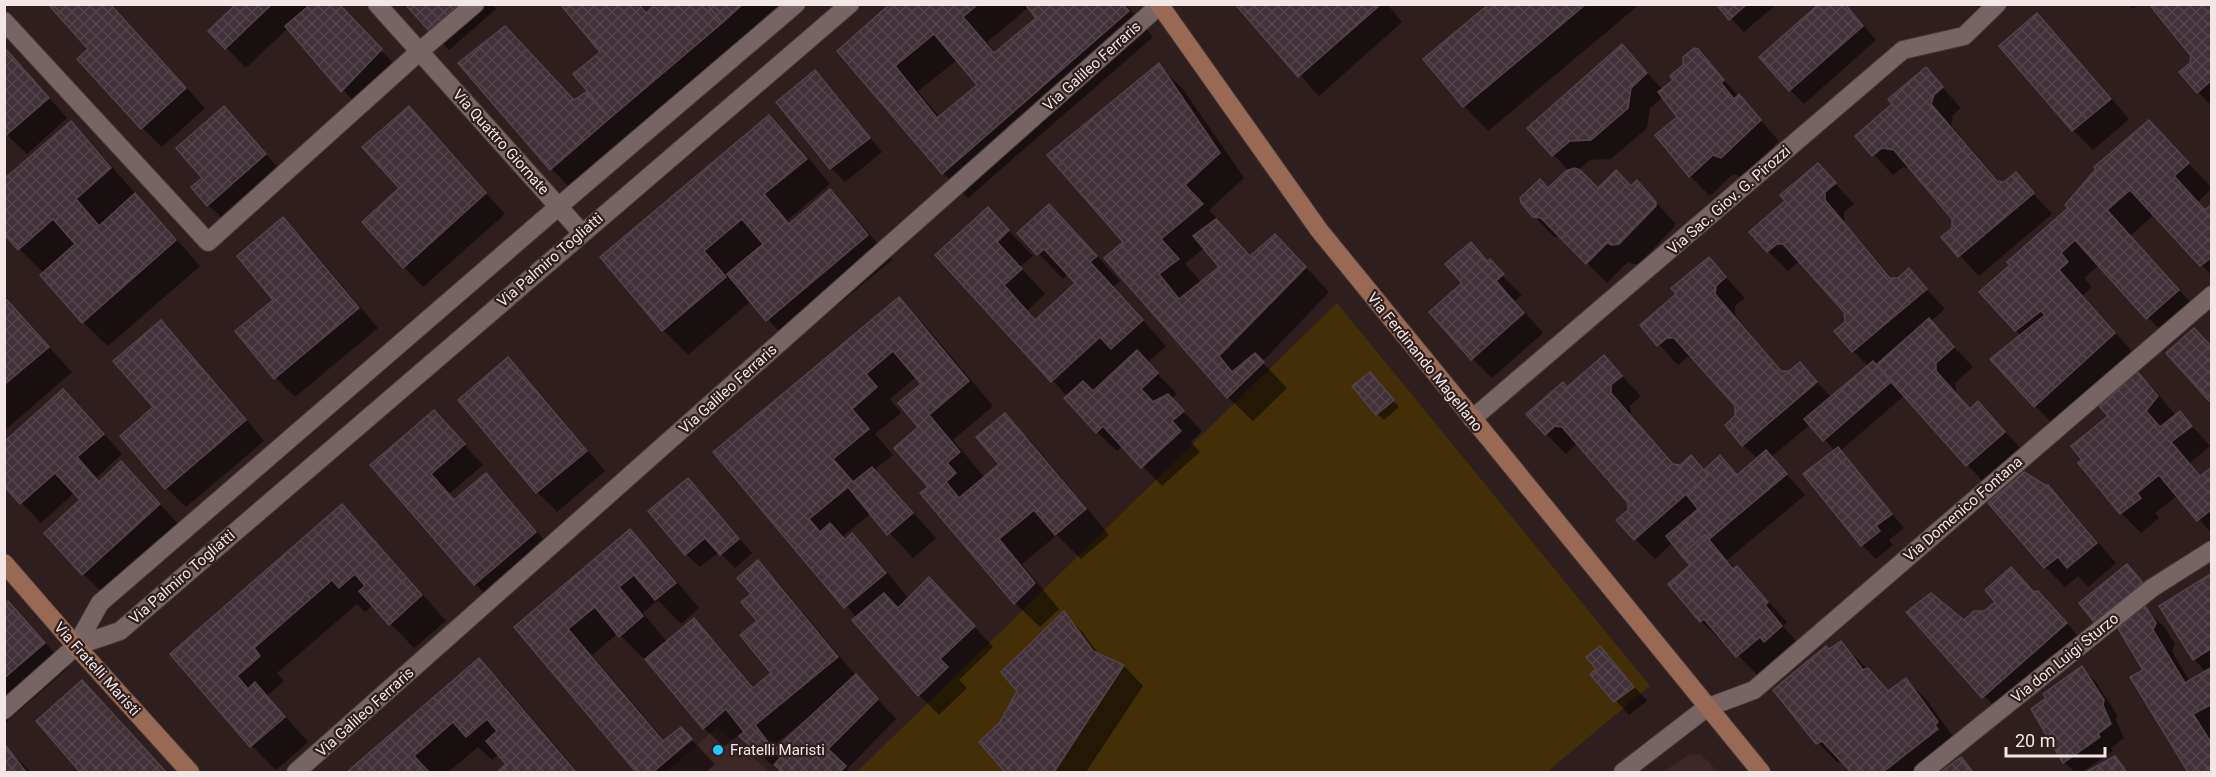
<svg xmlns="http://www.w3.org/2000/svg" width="2216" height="777" font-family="Roboto,sans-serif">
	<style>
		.built { fill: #3c2626 }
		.green { fill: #432e08 }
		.shadow { fill: #0007; fill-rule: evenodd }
		.building { fill: url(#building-cross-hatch); stroke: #53434b; stroke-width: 1.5; fill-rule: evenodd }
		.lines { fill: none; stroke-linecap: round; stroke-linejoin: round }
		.street-casing { stroke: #463939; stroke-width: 20 }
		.secondary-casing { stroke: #463939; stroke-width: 20 }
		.street { stroke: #776464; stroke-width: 18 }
		.secondary { stroke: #9a6953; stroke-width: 18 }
		.poi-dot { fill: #22c9fe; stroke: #2e1e1e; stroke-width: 2 }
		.labels { text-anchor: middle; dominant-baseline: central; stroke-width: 4.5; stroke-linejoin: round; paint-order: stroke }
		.street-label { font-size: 15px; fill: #f2e6e6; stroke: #2e1e1e }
		.poi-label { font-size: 15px; fill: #f2e6e6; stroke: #2e1e1e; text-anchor: start }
	</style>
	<defs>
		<pattern id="building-cross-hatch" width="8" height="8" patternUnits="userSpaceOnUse" patternTransform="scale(1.5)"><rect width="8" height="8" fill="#403138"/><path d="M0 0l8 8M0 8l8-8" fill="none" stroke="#53454b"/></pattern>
	</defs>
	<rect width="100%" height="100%" fill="#2e1e1e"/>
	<g class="built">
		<path d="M717,727l53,45h-103z"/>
		<path d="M1699,754l9,7 10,11h-55l25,-17z"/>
	</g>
	<path class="green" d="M1337,303l313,383 -103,86h-690z"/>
	<g class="shadow">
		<path d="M110,4l95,104 -43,39 -20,-19 -51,-79z"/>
		<path d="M235,4h102l57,60 -38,40 -68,-76 -42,40 -36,-37 26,-25z"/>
		<path d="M407,4h85l4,5 -47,41z"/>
		<path d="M562,4h79l7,9 10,-9h122l3,4 -212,181 -19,-20 -92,-105 115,38 21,2 6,-52z"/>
		<path d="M893,4h233l27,33 -185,161 -25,-25 -104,-122zM1029,7l9,11 -42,35 -9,-11zM957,60l22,25 -39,33 -22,-27z"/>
		<path d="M1237,4h150l15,18 -83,74z"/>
		<path d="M1492,4h148l-152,127 -24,-25z"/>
		<path d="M1718,4h59l-33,28z"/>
		<path d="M1845,4l31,36 -72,64 -14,-14z"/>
		<path d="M2128,4h11l-6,5z"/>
		<path d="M2212,4v102l-14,-14 -7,-28z"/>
		<path d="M2037,15l20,20 72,84 -36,31 -20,-20 -72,-84z"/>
		<path d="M1622,46l41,44 12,-10 22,-30 82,91 -38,36 -8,-3 -23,22 -20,-20 -33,-40 22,-19 -16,-20 -13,11 -3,20 -36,31 -21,1 -12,10 20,20 33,-2 6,-6 38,41v3l-36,38h-6l-5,-2 -21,21 -46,-46h-7l-20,-21 14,-26 21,-19 -40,-43z"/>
		<path d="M4,47l63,71 -40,36 -23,-22z"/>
		<path d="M1158,65l25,24 61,89 -35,32 42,47 48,3 30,32 -67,70 25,26 -34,33 -25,-24 -122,-139 20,-15zM1205,247l17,20 -20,16 -17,-19z"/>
		<path d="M1926,69l35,39 -8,7 -2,10 49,58h4l11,-9 37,40 -73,62 -36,-39 10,-8 1,-10 -43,-50 -8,-2 -10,8 -36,-39 38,-32z"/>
		<path d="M814,72l14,14 54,66 -37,30 -14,-14 -53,-65z"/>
		<path d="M224,108l55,61 -57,49 -14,-13 -4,-27z"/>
		<path d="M409,108l96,106 -82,73 -19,-20 -3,-79z"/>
		<path d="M769,117l25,24 36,43 -42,36 3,4 39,-33 24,25 38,44 -101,84 -40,-43 -63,54 -25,-25 -61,-73z"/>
		<path d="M2149,122l63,66 -14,14 8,9 6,-4v69l-57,-62 -25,22 72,79 -30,28 -73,-78 -15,13 8,9 -10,9 57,63 -80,71 -24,-24 -14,-70 -39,-44 88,-84z"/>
		<path d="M70,123l25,25 105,118 -92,80 -25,-24 -39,-49 -25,-24z"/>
		<path d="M1818,165l36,39 -10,8v10l49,57h6l10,-9 36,39 -15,13 43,45 -18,16 1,9 15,18 7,-7 46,49 -38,33 -81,-90 -65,56 64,77 -15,12 4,5 -17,14 -14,-14 -56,-71 29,-23 -24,-27 -40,33 34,38 -78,65 29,28 31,34 -4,4 18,21 -44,28 -34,-36 -2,2 -20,-20 -31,-37 22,-19 -19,-23 -18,17 -20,-20 -6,-37 -49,-56 -5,-1 -9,9 -20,-20 21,-45 37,-32 37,39 -11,10 1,8 45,52 4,1 11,-10 14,14 15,-14 19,19 19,-17 -15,-14 -6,-39 -44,-49h-5l-10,8 -36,-39 36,-31 31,-36 36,39 -10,8v9l48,58h6l11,-9 32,34 36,-32 -15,-15 -7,-39 -43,-49h-6l-9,8 -20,-20 19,-50z"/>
		<path d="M988,209l45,47 -13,11 25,27 -18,17 9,10 41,-38 -8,-10 -6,6 -44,-46 54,-3 47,51 -7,6 53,59 -19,17 30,31 -6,5 31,32 -11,11 9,10 -38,34 -39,-41 -6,6 -20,-19 -29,-35 -131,-142z"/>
		<path d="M283,219l20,20 75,89 -83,69 -19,-19 -1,-78z"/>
		<path d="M1470,244l52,51 -7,6 28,32 -51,45 -20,-20 -8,-74z"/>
		<path d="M4,298l68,74 -68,59z"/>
		<path d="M898,299l25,24 70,83 -40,34 32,38 16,-13 3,-50 25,24 80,96 -28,24 -24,-24 -35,29 37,45 -19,18 -25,-24 -85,-116 -10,-60 3,-42 -7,-8 -26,22 11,14 -26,21 18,21 -19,15 62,68 -23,20 -42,-45 -29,24 4,4 6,-6 25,25 32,39h40l44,48 -34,33 8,8 -28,27 -20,-20 -64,-75 2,-2 -141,-166z"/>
		<path d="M161,322l20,20 83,99 -78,66 -20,-19 -11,-81z"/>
		<path d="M508,359l20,20 77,92 -48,41 -20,-20 -77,-92z"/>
		<path d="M2135,371l20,19 21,26 4,-3 30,33 -20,17 12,14 10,-8v65l-34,-39 -23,18 4,5 -18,15 -20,-20 -41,-49z"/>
		<path d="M1376,380l23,27 -15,13 -7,-6z"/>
		<path d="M83,411l39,43 -26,24 4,5h41l38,42 -76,68 -20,-19 -1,-74 -7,-8 -34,31 -37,-39z"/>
		<path d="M434,412l49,53 -34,29 6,7 31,-26 69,77 -60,52 -20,-20 -103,-118z"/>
		<path d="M688,480l64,73 -17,15 -16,-16 -19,15 -14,-13z"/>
		<path d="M2047,486l20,20 49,57 -28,24 -10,-11 -13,11 -20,-20 -55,-64z"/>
		<path d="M342,506l25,25 79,90 -32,27 -41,-43 -8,7 -8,-8 -80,69 7,8 -17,15 41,46 -32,28 -24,-24 -80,-92z"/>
		<path d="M630,531l25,25 44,52 -18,16 -23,-24 -15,13 24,29 27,-22 20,20 41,48 18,-14 -20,-80 5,-32 20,20 78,94 40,43 -49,50 4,3h-68l-4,-4 -2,2 -37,-36 -16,13 -20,-19 -57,-70 -2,2 -27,-27 -26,22 73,86 16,-12 34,35 -9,8h-68l-122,-145zM806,719l2,1 -31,30 -4,-4z"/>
		<path d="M2127,566l28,31 -11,10 21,21 10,16 -3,7 18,31 16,-10 -12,-13 18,-84v197h-22l-58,-94 13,-8 -26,-43 -10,8 -28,-32z"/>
		<path d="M2011,569l46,43 28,32 -82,72 -95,-104 56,10 21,-9 12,-11z"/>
		<path d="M4,602l28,26 36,40 -64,56z"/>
		<path d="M1064,613l19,20 17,23 24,10 19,20 -57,86h-79l-26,-30 20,-20z"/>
		<path d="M1841,643l49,49 16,-12 20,19 31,43 -29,30h-76l-10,-11 -4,2 -20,-20 11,-92z"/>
		<path d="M478,660l25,24 75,88h-79l9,-7 -9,-11 -7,6 -14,-13 -30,25h-98z"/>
		<path d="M1613,662l34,39 -18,14 -37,-41z"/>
		<path d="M2082,668l14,14 21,33 -1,5 8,18 -13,10 2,3 -31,21h-7l-11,-10z"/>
		<path d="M82,682l25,25 59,65h-84l-44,-51z"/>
		<path d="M6,748l25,24h-27z"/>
		<path d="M2115,758l14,14h-40z"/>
		<path d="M1961,759l14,13h-31z"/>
	</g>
	<g class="building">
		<path d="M48,4h62l76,84 -45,41 -64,-70 11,-10z"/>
		<path d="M233,4h39l-47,45 -17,-18 26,-25z"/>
		<path d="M311,4h28l43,45 -41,43 -56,-66z"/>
		<path d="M405,4h54l-30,27z"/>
		<path d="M560,4h79l7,9 10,-9h51l15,19 -112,95 -37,-44 27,-22z"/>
		<path d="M707,4h36l-21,19z"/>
		<path d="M890,4h88l-15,13 31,36 42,-35 -11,-14h98l6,7 -187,163 -105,-123zM934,34l43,51 -40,33 -42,-52z"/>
		<path d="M1235,4h146l-83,73z"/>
		<path d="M1489,4h97l-123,103 -40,-48z"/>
		<path d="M1716,4h31l-18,16z"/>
		<path d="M1819,4h26l18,22 -74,65 -30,-34z"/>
		<path d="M2149,4h63v76l-15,13 -18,-21 11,-9 1,-7z"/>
		<path d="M2037,13l74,86 -39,32 -73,-85z"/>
		<path d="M505,26l69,74 12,-8 24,26 -60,52 -92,-107z"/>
		<path d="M1622,44l25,29 -16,15 -3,20 -37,32 -21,1 -18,15 -25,-28z"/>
		<path d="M4,47l45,51 -43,37 -2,-1z"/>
		<path d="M1694,48l4,1 26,31 -3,3 13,16 5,-5 22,26 -40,38 -8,-3 -24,22 -34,-42 22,-18 -19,-25 15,-12 -3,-4 13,-11v-8z"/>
		<path d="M1159,63l61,90 -35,32 18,19 -42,35 18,20 -20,15 20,25 40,-32 -26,-31 23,-17 34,37 25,-22 31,33 -87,89 13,16 23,-19 9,9 -37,36 -123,-140 19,-16 -76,-87z"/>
		<path d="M1926,67l17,20 -9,8 -3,9 66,77 7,1 12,-10 18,21 -76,64 -17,-20 11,-9v-9l-58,-69 -12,-2 -10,8 -17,-20 37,-32 -4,-5z"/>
		<path d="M815,70l55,68 -40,31 -54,-67z"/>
		<path d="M224,106l42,48 -59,52 -16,-19 11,-9 -26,-30z"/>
		<path d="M409,106l77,87 -83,75 -41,-46 37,-34 -37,-41z"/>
		<path d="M769,115l38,44 -43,35 25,30 41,-35 38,46 -102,86 -39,-47 36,-30 -21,-25 -38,32 22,26 -64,54 -62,-74z"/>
		<path d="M2149,120l40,43 -15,13 31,34 7,-6v53l-12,9 -70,-76 -23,20 72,80 -33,29 -71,-79 -14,13 7,9 -9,8 56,63 -81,74 -44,-48 55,-44 -4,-4 -26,20 -36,-39 31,-27 -3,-3 61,-54 -3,-3 31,-36 -2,-2z"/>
		<path d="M71,121l40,47 -35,31 23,27 36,-33 41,47 -94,83 -42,-48 35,-31 -22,-25 -35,31 -14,-16v-55z"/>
		<path d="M1818,163l18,20 -11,9v8l65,78h8l11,-10 18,21 -75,63 -18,-21 11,-9 -1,-10 -61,-68h-6l-10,8 -18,-20 36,-31 -5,-6z"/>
		<path d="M1574,168l6,2 18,18 18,-18 15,16 6,-6 19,22v4l-37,38 -7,1 -5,-2 -21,21 -45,-46 -8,-1 -12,-14 -1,-5 20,-19 8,9 18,-17z"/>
		<path d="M1049,204l48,52 -7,6 53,58 -32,29 -11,-12 -49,45 -116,-127 53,-48 21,23 -12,12 25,27 -18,16 31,35 40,-37 -31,-34 -7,6 -20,-22z"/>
		<path d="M283,217l76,91 -85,71 -39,-48 38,-31 -36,-44z"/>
		<path d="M1471,242l16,19 3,-2 14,15 -8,7 28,32 -53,47 -42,-48 33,-29 -17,-19z"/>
		<path d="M1709,257l17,20 -10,9 -1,8 66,77h8l11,-9 17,20 -75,64 -17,-21 10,-9v-10l-61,-68h-7l-10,8 -17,-21 36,-31 -5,-6z"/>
		<path d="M899,297l70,84 -40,34 31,37 -13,11 9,10 -10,9 13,16 40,-34 -23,-27 29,-24 81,96 -31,26 -21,-25 -35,29 36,44 -21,21 -94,-111 8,-6 -34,-39 24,-21 -20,-24 23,-19 -28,-33 -27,23 11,13 -25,22 17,20 -36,30 20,23 19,-15 41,46 -26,22 -39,-48 -39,32 11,13 10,-9 15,17 7,-7 34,40 -42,35 -131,-156z"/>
		<path d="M7,300l42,47 -45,38v-82z"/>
		<path d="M1929,318l25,29 -18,16v8l34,38 8,-8 27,31 -39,34 -90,-101z"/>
		<path d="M161,320l85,100 -81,69 -45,-53 33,-29 -40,-46z"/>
		<path d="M2194,328l18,19v53l-3,1 -43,-48z"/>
		<path d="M1137,350l21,23 -17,16 12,13 15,-8 16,17 -12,10 9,10 -40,37 -38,-42 -7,7 -32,-35 19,-17 10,10z"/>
		<path d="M1604,355l18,21 -11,9v8l62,71 7,1 11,-10 17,20 -74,65 -18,-20 12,-10v-7l-66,-76 -7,-1 -10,9 -19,-21 37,-32 4,5z"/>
		<path d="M508,357l79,94 -51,42 -78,-93z"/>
		<path d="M1873,361l18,21 -68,59 -19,-22z"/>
		<path d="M2135,369l23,27 -12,15 14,16 20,-16 12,15 -21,16 29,34 12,-9v42l-15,12 -38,-46 -22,18 4,5 -21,16 -42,-51 4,-3 -11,-14 37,-30 -9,-10 4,-4 -3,-4z"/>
		<path d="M1370,372l24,28 -18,15 -24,-29z"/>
		<path d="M63,389l41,45 -27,23 22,25 22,-21 39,43 -78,71 -38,-42 36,-33 -25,-27 -35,31 -16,-18v-44z"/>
		<path d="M434,410l31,34 -34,30 23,26 32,-27 50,59 -62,53 -104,-120z"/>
		<path d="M1838,447l54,67 -16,12 4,5 -19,15 -58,-72z"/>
		<path d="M1766,450l21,24 -79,66 -3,-5 -24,20 -15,-19 32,-27 -12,-15 22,-19 -4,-5 16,-15 17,20z"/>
		<path d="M2024,472l21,13h3l49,58 -30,25 -9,-11 -14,11 -56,-65z"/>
		<path d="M688,478l51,61 -19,16 -15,-17 -20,17 -37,-44z"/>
		<path d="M342,504l80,91 -33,30 -30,-34 6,-5 -10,-12 -16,14 -7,-8 -78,68 6,8 -23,20 11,13 7,-7 30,35 -35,30 -80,-93z"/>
		<path d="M630,529l46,54 -21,17 -21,-25 -15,12 24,29 -24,21 -24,-30 -27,22 95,112 18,-14 11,12 -39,33h-17l-122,-145z"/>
		<path d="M1705,535l28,34 4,-3 31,36 -3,3 17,21 -18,16 -4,-5 -24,20 -32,-38 -4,3 -32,-38 22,-19 -9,-10z"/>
		<path d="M758,560l80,97 -83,68 13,17 -12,9 -17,-15 5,-4 -18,-23 -23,20 -58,-70 49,-41 59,70 18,-15 -31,-38 17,-14 -16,-19 10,-8 -14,-16z"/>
		<path d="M2127,564l16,19 -49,39 -15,-19z"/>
		<path d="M2011,567l23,25 4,-1 29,32 -85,75 -76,-86 25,-19 33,27 10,-9h10l11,-9 -10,-12z"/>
		<path d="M2212,573v75l-19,12 -34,-54z"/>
		<path d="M929,577l46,49 -35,33 8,8 -30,29 -66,-76 32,-27 14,15z"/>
		<path d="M8,601l37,42 -41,35v-74z"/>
		<path d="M2145,606l11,17 -3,7 32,53 27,-16v37l-19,10 19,30v28h-24l-58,-95 13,-7 -27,-45z"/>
		<path d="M1064,611l29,40 31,14 -70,107h-49l-26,-30 21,-20 17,-31 -16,-19z"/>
		<path d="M1841,641l22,29 5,-2 20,23 18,-13 32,44 -3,3 3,4 -55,43h-32l-29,-31 -6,3 -43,-54 53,-44 3,3z"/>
		<path d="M1600,646l34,41 -20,15 -24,-28 6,-5 -10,-12z"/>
		<path d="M479,658l97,114h-79l9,-8 -20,-23 11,-10 -10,-12 -21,18 -13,-15 -39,34 15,16h-82z"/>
		<path d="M2082,666l22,34 -1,5 8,19 -13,10 2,3 -37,26 -32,-54 15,-11 -3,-4z"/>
		<path d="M856,674l22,25 -50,50 18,17 -6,6h-58l-8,-7 6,-7 -6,-8z"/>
		<path d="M82,680l84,92h-86l-44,-51z"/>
		<path d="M6,746l20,26h-22z"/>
		<path d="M2115,756l12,16h-41z"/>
		<path d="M1961,757l12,15h-32z"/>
	</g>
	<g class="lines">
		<g class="street-casing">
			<g id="street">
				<path d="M377,4l205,229"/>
				<path d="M4,21l204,221 212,-191 55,-47"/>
				<path d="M1472,419l431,-369 61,-14 33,-32"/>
				<path d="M76,646l44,-15 730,-627"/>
				<path d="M4,710l72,-64 24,-43 458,-396 238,-203"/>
				<path d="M296,772l865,-768"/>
				<path d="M1623,772l83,-64 48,-18 458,-395"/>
				<path d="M1923,772l229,-184 60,-38"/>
			</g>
		</g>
		<g class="secondary-casing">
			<g id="secondary">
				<path d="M1159,4l160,226 442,542"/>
				<path d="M4,563l72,83 114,126"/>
			</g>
		</g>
		<use href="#street" class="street"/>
		<use href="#secondary" class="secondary"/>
	</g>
	<circle class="poi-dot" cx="718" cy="750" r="6"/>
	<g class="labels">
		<g class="street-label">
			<text transform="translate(1092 66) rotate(-42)">Via Galileo Ferraris</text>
			<text transform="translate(501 142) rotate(48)">Via Quattro Giornate</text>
			<text transform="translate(1729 200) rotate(-41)">Via Sac. Giov. G. Pirozzi</text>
			<text transform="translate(550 260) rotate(-41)">Via Palmiro Togliatti</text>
			<text transform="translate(1425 362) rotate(51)">Via Ferdinando Magellano</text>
			<text transform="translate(728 389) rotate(-42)">Via Galileo Ferraris</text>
			<text transform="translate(1963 509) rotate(-41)">Via Domenico Fontana</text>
			<text transform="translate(182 577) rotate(-41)">Via Palmiro Togliatti</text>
			<text transform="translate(2065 658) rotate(-39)">Via don Luigi Sturzo</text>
			<text transform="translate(97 669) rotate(48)">Via Fratelli Maristi</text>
			<text transform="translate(365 712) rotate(-42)">Via Galileo Ferraris</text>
		</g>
		<g class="poi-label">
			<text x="730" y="750">Fratelli Maristi</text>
		</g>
	</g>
	<rect width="2216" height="777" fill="none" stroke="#f2e6e6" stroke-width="12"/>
	<path d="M2006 747v9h99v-9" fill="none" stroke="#f2e6e6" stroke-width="3"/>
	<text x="2015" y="747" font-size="18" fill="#f2e6e6" stroke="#2e1e1e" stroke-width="4.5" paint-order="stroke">20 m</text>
</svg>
